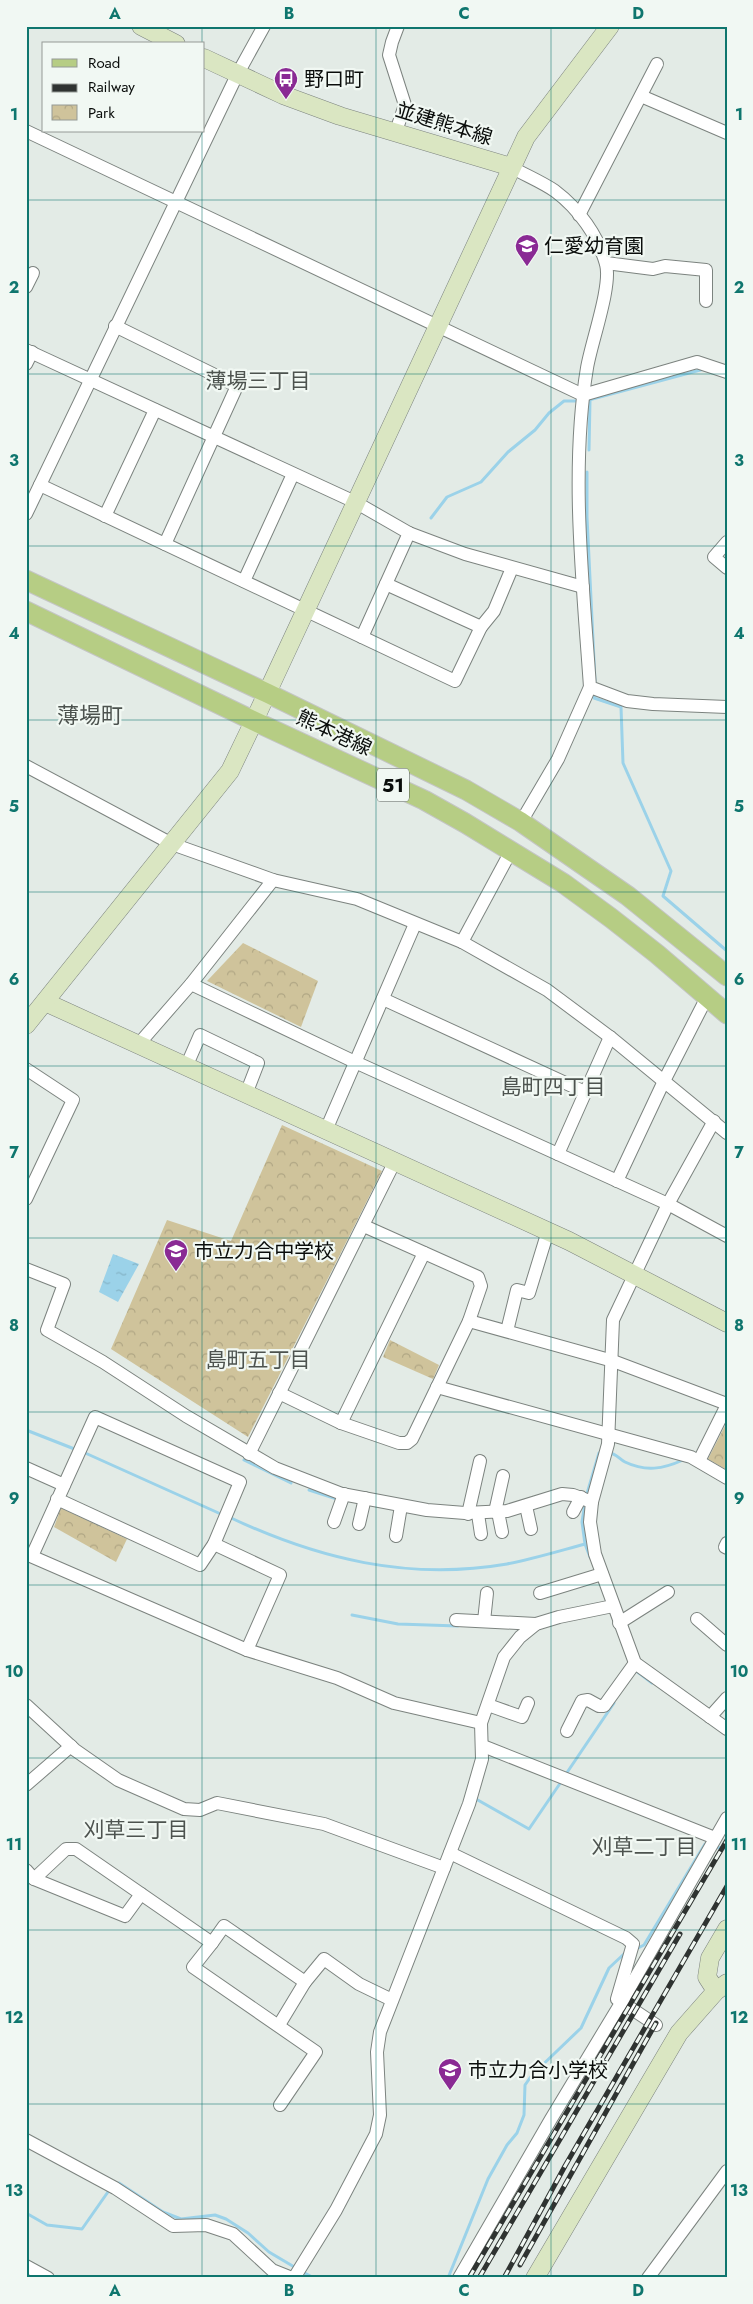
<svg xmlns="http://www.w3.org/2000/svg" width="753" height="2304" font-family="Jost,'Noto Sans JP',sans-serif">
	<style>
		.park { fill: url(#park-crowns) }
		.water { fill: url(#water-ripples) }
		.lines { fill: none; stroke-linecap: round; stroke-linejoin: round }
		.stream { stroke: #9bd2e9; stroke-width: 3 }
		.street-casing { stroke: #7c837f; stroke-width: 14 }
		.secondary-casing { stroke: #7c837f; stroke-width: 19 }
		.primary-casing { stroke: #c4c5c4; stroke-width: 21 }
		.street { stroke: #fff; stroke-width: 12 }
		.secondary { stroke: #dae6c2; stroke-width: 18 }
		.primary { stroke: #b6cd84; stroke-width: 19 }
		.rail-casing { stroke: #2f3331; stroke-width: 5 }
		.rail { stroke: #f1f8f3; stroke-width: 3; stroke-dasharray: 9; stroke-linecap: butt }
		.grid { fill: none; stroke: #0f766e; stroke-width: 1; stroke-opacity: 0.55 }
		.labels { text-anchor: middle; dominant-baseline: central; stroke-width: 4.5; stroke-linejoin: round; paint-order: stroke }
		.shield { fill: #f1f8f3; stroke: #4f5451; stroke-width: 1 }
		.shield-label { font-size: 19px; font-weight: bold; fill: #0a0d0b }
		.poi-label { font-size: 20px; fill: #0a0d0b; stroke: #f1f8f3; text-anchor: start }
		.street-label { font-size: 20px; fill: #0a0d0b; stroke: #f1f8f3 }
		.neighbourhood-label { font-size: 21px; fill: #4d534f; stroke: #f1f8f3 }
		.quarter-label { font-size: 22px; fill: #4d534f; stroke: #f1f8f3 }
		.neatline { fill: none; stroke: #0f766e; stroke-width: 2 }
		.grid-label { font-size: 16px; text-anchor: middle; font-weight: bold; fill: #0f766e }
	</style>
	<defs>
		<pattern id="park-crowns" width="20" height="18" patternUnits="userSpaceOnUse" patternTransform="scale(1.25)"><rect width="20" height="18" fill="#cfc39b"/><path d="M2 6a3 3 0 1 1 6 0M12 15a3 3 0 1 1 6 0" fill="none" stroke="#b0a684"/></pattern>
		<pattern id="water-ripples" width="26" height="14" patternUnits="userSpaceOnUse" patternTransform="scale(1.25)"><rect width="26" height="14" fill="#9bd2e9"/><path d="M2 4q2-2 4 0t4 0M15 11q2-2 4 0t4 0" fill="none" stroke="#84b3c6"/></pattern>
	</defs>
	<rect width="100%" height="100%" fill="#e3ebe6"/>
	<g class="park">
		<path d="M243,943l75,38 -17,46 -94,-46z"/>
		<path d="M282,1125l100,46 -134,266 -137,-88 56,-129 64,21z"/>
		<path d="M390,1340l49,25 -6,14 -50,-22z"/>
		<path d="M727,1422v48l-19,-11z"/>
		<path d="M61,1508l66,31 -11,23 -62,-35z"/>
	</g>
	<path class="water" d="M113,1254l26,10 -21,38 -19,-10z"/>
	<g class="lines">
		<g class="stream">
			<path d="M585,401l119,-32"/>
			<path d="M589,450l1,-50"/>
			<path d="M587,472v45l8,164"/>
			<path d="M431,518l16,-21 34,-15 27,-30 27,-22 14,-17 15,-12h15"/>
			<path d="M595,692l-1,6 27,9 2,56 48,108 -8,25 64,55"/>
			<path d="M26,1430l51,20"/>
			<path d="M83,1452l140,63"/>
			<path d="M608,1453c7,-1 11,6 17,9 21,10 38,7 58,-2"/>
			<path d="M244,1460l47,23"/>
			<path d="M309,1490l28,9"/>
			<path d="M586,1497l13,-44h3"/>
			<path d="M229,1517c89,42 179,64 278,47 26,-5 52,-13 78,-20l-3,-22 3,-19"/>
			<path d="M585,1544l5,13"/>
			<path d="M352,1615l46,9 60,2"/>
			<path d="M635,1670l17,13"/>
			<path d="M566,1774l48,-71"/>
			<path d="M476,1799l53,30 32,-47"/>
			<path d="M715,1847l12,2"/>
			<path d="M636,1949l8,-4 61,-101 2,1"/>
			<path d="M119,2183l44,29 18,7 34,-4 11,4 22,14 21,19 27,16"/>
			<path d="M26,2213l21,12 35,4 28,-40"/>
			<path d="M301,2271l13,7"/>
			<path d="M448,2278l40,-99 19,-34 10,-12 7,-18 1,-30 7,-10 49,-47 28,-60 16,-15"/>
		</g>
		<g class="street-casing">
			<g id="street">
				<path d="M641,96l86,37"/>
				<path d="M26,131l557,264 114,-33 30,10"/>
				<path d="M396,131l9,-26 -16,-50 3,-13 6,-16"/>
				<path d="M511,167c14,8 31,15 44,24 24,18 43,45 51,73 6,22 -15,79 -19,104 -17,102 -4,216 3,319l37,14 26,3 74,3"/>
				<path d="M579,215l78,-151"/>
				<path d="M606,263l47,6 12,-3 41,4v31"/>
				<path d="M26,287l7,-14"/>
				<path d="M115,326l122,60 -72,158"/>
				<path d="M26,350l329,152 54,31 56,21 118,33"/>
				<path d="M26,364l6,-12"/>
				<path d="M40,485l415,196 26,-54 13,-16 18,-43"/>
				<path d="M26,514l211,-439 27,-49"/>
				<path d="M105,516l50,-106"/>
				<path d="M727,542l-13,15 13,11"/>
				<path d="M244,581l49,-107"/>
				<path d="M386,584l95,43"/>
				<path d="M362,637l47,-104"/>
				<path d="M26,766l146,78 101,36 84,19 105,43 85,48 63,47 117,96"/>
				<path d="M521,822l37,-63 32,-72"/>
				<path d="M462,942l49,-91"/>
				<path d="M191,984l164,78 313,142 59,32"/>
				<path d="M383,999l202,93"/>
				<path d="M137,1046l54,-62 82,-104"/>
				<path d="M186,1067l14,-32 58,28 -12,31"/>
				<path d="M26,1069l47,31 -47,99"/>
				<path d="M714,1121l-46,83 -55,116 -5,124 -16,58 -2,20 5,32 40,109 92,66"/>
				<path d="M326,1130l89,-206"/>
				<path d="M558,1154l52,-117"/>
				<path d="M617,1181l47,-100 43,-84"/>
				<path d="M26,1269l38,15 -17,46 56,32 83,54 89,52 67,26 85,16 38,3 42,-2 55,-17 11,1 19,7"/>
				<path d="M469,1321l144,40 114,43"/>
				<path d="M507,1331l10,-41 12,3 19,-62"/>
				<path d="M437,1387l254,70 36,21"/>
				<path d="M279,1393l62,30 58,20h8l5,-4 57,-118 12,-35 -3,-9 -114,-51"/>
				<path d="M341,1423l83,-170"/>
				<path d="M249,1454l146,-293"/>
				<path d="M699,1461l28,-56"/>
				<path d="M26,1468l38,17"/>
				<path d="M526,1506l5,23"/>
				<path d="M495,1512l8,-36"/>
				<path d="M498,1512l4,20"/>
				<path d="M573,1512l8,-15"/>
				<path d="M468,1514l12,-53"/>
				<path d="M478,1514l3,20"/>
				<path d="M334,1522l10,-28"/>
				<path d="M359,1524l6,-26"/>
				<path d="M396,1536l5,-30"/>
				<path d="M727,1543l-2,4 2,1"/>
				<path d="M214,1544l66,31 -33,75"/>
				<path d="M26,1554l221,96 90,28 57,25 87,20"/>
				<path d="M32,1556l63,-139 145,65 -26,62 -14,21 -143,-66"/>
				<path d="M540,1593l62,-19"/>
				<path d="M697,1619l30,26"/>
				<path d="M456,1620l80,4"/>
				<path d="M484,1621l3,-28"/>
				<path d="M619,1623l49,-31"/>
				<path d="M26,1705l49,45 43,30 66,29 16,1 17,-7 107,21 120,44"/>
				<path d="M488,1705l34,12 6,-14"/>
				<path d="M710,1717l17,-19"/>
				<path d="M567,1731l15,-30 6,-1 11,6h5l31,-43"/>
				<path d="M483,1746l232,92"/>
				<path d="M26,1785l45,-39"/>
				<path d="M450,1853l176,85 7,6 -16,55 39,26"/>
				<path d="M26,1870l8,9 91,37 16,-22"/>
				<path d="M34,1879l32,-30h10l136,94 12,-17 81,56"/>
				<path d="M212,1943l-19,24 123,85 -36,53"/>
				<path d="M279,2025l26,-43 19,-23 35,25 33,16"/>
				<path d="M26,2140l89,48 58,38 33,-1 27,9 39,36 20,8"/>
				<path d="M26,2266l22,12"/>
				<path d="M294,2278l42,-68 40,-76 4,-19 -3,-63 3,-20 89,-228 13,-45 -1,-36 23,-66 16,-20 16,-13 23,-7 54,-11"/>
				<path d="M459,2278l92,-159 70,-116 106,-185"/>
				<path d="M648,2278l79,-107"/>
			</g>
		</g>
		<g class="secondary-casing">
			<g id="secondary">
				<path d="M141,26l35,18"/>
				<path d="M204,58l79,37 57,21 171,51"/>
				<path d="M45,1002l524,239 158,82"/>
				<path d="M26,1025l204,-254 24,-50 272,-584 84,-111"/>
				<path d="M716,1991l-9,-14 3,-19 17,-29"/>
				<path d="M535,2278l144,-245 37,-42 11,-8"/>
			</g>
		</g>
		<g class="primary-casing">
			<g id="primary">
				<path d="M26,580l241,113 199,97 55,32 107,74 99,80"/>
				<path d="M26,611l228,110 170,79 41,23 98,60 48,35 46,36 70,60"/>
			</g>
		</g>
		<use href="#street" class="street"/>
		<use href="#secondary" class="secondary"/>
		<use href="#primary" class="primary"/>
		<g class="rail-casing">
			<g id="rail">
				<path d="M520,2265l136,-242"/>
				<path d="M469,2278l258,-438"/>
				<path d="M479,2278l201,-344"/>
				<path d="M504,2278l61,-112 162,-280"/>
			</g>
		</g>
		<use href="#rail" class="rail"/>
	</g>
	<path class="grid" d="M202,26v18M376,26v2252M551,26v2252M202,131v2147M26,200h701M26,374h701M26,546h701M26,720h701M26,892h701M26,1066h701M26,1238h701M26,1412h701M26,1585h701M26,1758h701M26,1930h701M26,2104h701"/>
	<defs>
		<g id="bus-pin" transform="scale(1.25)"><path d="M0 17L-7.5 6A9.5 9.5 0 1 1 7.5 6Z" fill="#8a2a94" stroke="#f1f8f3"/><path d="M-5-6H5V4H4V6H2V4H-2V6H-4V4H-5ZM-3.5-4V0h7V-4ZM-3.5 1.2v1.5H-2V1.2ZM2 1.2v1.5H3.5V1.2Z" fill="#fff"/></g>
		<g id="school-pin" transform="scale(1.25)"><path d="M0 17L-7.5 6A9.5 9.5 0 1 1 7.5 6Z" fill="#8a2a94" stroke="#f1f8f3"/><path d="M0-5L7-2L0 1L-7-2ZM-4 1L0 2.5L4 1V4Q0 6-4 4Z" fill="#fff"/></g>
	</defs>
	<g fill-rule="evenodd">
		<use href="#bus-pin" x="286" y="79"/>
		<use href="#school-pin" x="527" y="246"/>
		<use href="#school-pin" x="176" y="1251"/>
		<use href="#school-pin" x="450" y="2070"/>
	</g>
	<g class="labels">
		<rect class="shield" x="377" y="768.5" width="32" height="33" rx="4"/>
		<g class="shield-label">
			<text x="393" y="785">51</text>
		</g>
		<g class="poi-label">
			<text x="304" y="79">野口町</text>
			<text x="544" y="246">仁愛幼育園</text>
			<text x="194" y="1251">市立力合中学校</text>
			<text x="468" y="2070">市立力合小学校</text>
		</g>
		<g class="street-label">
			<text transform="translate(444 124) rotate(17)">並建熊本線</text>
			<text transform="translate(334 733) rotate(25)">熊本港線</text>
		</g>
		<g class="neighbourhood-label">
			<text x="258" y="381">薄場三丁目</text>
			<text x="553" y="1087">島町四丁目</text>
			<text x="258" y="1360">島町五丁目</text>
			<text x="136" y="1830">刈草三丁目</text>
			<text x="644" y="1847">刈草二丁目</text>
		</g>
		<g class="quarter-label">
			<text x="90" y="715">薄場町</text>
		</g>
	</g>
	<rect width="753" height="2304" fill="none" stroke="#f1f8f3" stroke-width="55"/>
	<rect x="42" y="42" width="162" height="90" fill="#f1f8f3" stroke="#959a96"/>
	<rect x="52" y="59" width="25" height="8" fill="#b6cd84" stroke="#959a96"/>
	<text x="88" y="68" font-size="15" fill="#0a0d0b">Road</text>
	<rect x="52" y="84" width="25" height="8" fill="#2f3331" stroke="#959a96"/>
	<text x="88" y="92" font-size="15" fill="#0a0d0b">Railway</text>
	<rect x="52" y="105" width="25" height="15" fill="url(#park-crowns)" stroke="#959a96"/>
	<text x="88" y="118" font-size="15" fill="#0a0d0b">Park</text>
	<rect x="28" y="28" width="698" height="2248" class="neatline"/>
	<g class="grid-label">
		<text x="115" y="19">A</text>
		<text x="289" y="19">B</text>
		<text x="464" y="19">C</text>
		<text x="638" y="19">D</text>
		<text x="14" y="120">1</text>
		<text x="739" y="120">1</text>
		<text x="14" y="293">2</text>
		<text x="739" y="293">2</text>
		<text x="14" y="466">3</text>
		<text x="739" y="466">3</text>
		<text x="14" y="639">4</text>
		<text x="739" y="639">4</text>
		<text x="14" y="812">5</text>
		<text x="739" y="812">5</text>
		<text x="14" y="985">6</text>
		<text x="739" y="985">6</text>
		<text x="14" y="1158">7</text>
		<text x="739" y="1158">7</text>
		<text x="14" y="1331">8</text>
		<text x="739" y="1331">8</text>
		<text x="14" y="1504">9</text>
		<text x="739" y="1504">9</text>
		<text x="14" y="1677">10</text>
		<text x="739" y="1677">10</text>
		<text x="14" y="1850">11</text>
		<text x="739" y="1850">11</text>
		<text x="14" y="2023">12</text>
		<text x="739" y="2023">12</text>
		<text x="14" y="2196">13</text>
		<text x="739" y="2196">13</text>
		<text x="115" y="2296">A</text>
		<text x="289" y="2296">B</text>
		<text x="464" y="2296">C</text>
		<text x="638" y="2296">D</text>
	</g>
</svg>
